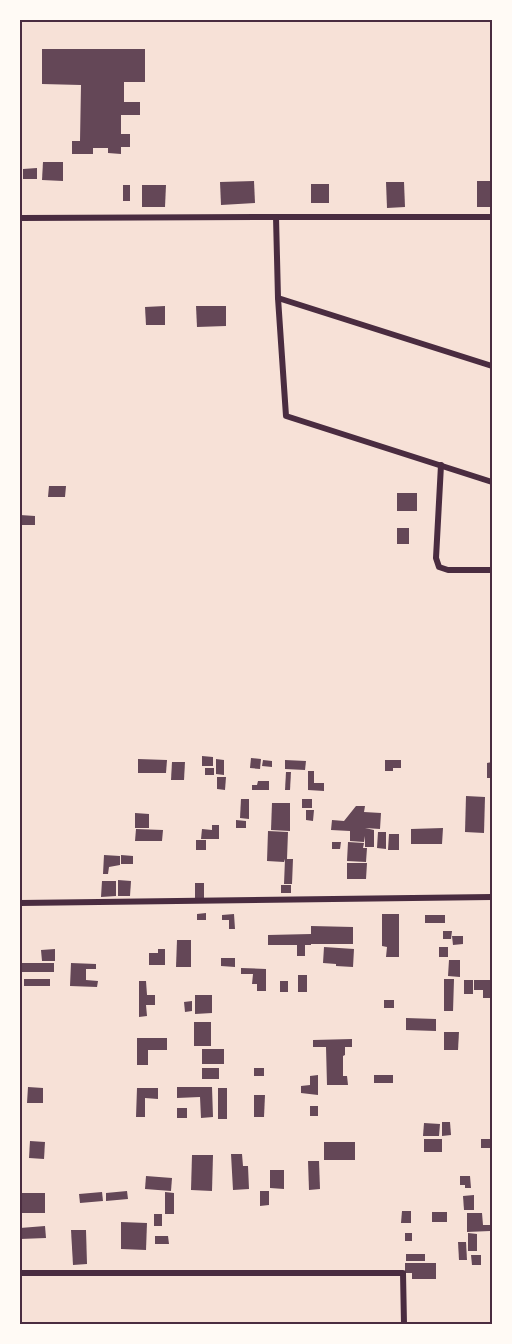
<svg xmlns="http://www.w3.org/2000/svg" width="512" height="1344" font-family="'Titillium Web',sans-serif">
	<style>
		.building { fill: #644757 }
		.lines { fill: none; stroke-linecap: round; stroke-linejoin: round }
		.minor { stroke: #4a2c40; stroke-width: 6 }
		.neatline { fill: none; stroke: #4a2c40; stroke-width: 2 }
	</style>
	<rect width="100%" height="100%" fill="#f7e1d7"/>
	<g class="building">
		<path d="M42,49h103v33h-21v20h16v13h-19v19h9v13h-9v7l-13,-1v-5h-15v6h-21v-13h8l1,-56 -39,-1z"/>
		<path d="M43,162h20v19l-21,-1z"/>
		<path d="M37,168v11h-14v-10z"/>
		<path d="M254,181l1,22 -34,2 -1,-23z"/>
		<rect x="477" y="181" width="15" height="26"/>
		<path d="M386,182h18l1,25 -18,1z"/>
		<rect x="311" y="184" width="18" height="19"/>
		<rect x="123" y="185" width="7" height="16"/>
		<path d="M142,185h24l-1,22h-23z"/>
		<path d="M165,306v19h-19l-1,-18z"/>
		<path d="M196,306h30v20l-29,1z"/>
		<path d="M49,486h17l-1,11h-17z"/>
		<rect x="397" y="493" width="20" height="18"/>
		<path d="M20,515l15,1v9h-15z"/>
		<rect x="397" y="528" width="12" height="16"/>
		<path d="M202,756l11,1v9h-11z"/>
		<path d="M251,758l10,1 -1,10 -10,-1z"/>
		<path d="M138,759l29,1 -1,13h-28z"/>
		<path d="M216,759l8,1v15l-8,-1z"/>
		<path d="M263,760l9,1v6l-10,-1z"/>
		<path d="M285,760l21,1 -1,9 -20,-1z"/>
		<path d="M385,760h16v8h-8v3h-8z"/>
		<path d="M172,762h13l-1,18h-13z"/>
		<path d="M492,762v16h-5v-15z"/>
		<rect x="205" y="768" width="9" height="7"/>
		<path d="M308,771h6v12h10v8l-16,-1z"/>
		<path d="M286,772h5l-1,18h-5z"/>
		<path d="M217,777h9l-1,13 -8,-1z"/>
		<path d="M258,781h11v9h-17v-5h5z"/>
		<path d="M466,796l19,1 -1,36 -19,-1z"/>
		<path d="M241,799h8v20l-9,-1z"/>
		<rect x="302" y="799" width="10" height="9"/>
		<path d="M272,803h18v28l-19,-1z"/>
		<path d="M356,806h9l-1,6 17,1 -1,16 -15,-1 9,2v17h-9v-11l-1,6 -14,-1v-10l-19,-1 1,-10 12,1z"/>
		<path d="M306,810h8l-1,11 -7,-1z"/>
		<path d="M135,813l14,1v14h-14z"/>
		<path d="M236,820l10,1v7h-10z"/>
		<path d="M212,825h7v14h-18l1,-10 10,1z"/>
		<path d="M443,828l-1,16h-31v-15z"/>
		<path d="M136,829l27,1 -1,11h-27z"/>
		<path d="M268,831l20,1 -1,27h6l-1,25h-8l1,-25 -1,3 -17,-1z"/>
		<path d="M378,832h8v17l-9,-1z"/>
		<path d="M389,834h10v16h-11z"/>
		<rect x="196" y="840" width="10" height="10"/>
		<path d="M332,842h9l-1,7h-8z"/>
		<path d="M348,842l16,1 -1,5h4l-1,14 -19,-1z"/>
		<path d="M104,855l16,1v9l-11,2 -1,7h-5z"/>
		<path d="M121,855l12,1v8h-12z"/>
		<path d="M347,863h20l-1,16h-19z"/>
		<path d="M118,880l13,1 -1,15h-12z"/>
		<path d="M102,881h14v15l-15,1z"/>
		<rect x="195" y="883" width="9" height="15"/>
		<rect x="281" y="885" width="10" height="8"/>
		<path d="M206,913v7h-9v-6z"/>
		<path d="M234,914l1,15h-6v-9h-7v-5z"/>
		<path d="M382,914h17v43h-13l1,-10 -5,-1z"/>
		<rect x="425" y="915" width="20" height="8"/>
		<path d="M311,926l42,1v17h-42v1h-6v11h-8v-11h-29v-10l43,-1z"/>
		<path d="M443,931h9l-1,8h-8z"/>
		<path d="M452,936h11v8l-10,1z"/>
		<path d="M177,940h14v27h-15z"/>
		<path d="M324,947l30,2 -1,18 -17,-1v-2l-13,-1z"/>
		<rect x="439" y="947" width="9" height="10"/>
		<path d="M55,949v12h-13l-1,-11z"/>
		<path d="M158,949h7v16h-16v-12h9z"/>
		<path d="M221,958h14v9l-14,-1z"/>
		<path d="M449,960h11v17l-12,-1z"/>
		<rect x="20" y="963" width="34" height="9"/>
		<path d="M71,963l25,1v5h-10v11l12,1 -1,6 -27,-1z"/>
		<path d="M241,968l25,1v22h-9v-7h-5l1,-10h-12z"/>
		<rect x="298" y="975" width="9" height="17"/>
		<rect x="24" y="979" width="26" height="7"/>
		<path d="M444,979h10l-1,32h-9z"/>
		<rect x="464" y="980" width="9" height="14"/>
		<path d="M474,980h18v18h-9v-8h-9z"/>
		<path d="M139,981h7l1,14h8v10h-9l1,11 -8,1z"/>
		<rect x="280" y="981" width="8" height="11"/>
		<path d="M195,995h17v18l-17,1z"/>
		<rect x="384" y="1000" width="10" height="8"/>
		<path d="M192,1001v10l-7,1 -1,-10z"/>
		<path d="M406,1018l30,1v12l-30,-1z"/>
		<rect x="194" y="1022" width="17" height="24"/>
		<path d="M444,1032h15l-1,18h-14z"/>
		<path d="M137,1038h30v12h-19v15h-11z"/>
		<path d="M352,1039v8h-7v8l-2,1v20h4l1,9h-21l-1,-38h-13v-7z"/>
		<rect x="202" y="1049" width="22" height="15"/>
		<rect x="202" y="1068" width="17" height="11"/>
		<rect x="254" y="1068" width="10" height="8"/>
		<path d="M318,1075v20l-17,-2v-7l9,-1v-9z"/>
		<rect x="374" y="1075" width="19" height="8"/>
		<path d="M28,1087l15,1v15h-16z"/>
		<path d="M177,1087h35l1,30 -12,1 -1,-21 -23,1z"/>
		<path d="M137,1088h21v11l-13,-1v19h-9z"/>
		<rect x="218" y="1088" width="9" height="31"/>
		<path d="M254,1095h11l-1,22h-10z"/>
		<rect x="310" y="1106" width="8" height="10"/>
		<rect x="177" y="1108" width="10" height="10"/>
		<path d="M442,1122h8l1,13 -9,1z"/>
		<path d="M424,1123l16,1 -1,12h-16z"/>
		<rect x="424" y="1139" width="18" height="13"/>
		<rect x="481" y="1139" width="9" height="9"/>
		<path d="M30,1141l15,1 -1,17 -15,-1z"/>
		<rect x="324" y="1142" width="31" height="18"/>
		<path d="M231,1154h11l1,12h5l1,23 -16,1z"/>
		<path d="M192,1155h21l-1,36 -21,-1z"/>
		<path d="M308,1161h11l1,28 -11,1z"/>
		<path d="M270,1170h14v19l-14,-1z"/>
		<path d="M146,1176l26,2 -1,13 -26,-2z"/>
		<path d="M460,1176h10l1,12h-6v-3h-5z"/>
		<path d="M127,1191l1,8 -22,2v-8z"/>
		<path d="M260,1191h9v14l-9,1z"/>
		<path d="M102,1192l1,9 -23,2 -1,-9z"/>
		<path d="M165,1192l9,1v21h-9z"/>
		<rect x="20" y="1193" width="25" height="20"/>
		<path d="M474,1195v15h-10l-1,-14z"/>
		<path d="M402,1211h9v12h-10z"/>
		<rect x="432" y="1212" width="15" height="10"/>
		<path d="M467,1213h15l1,12h7v6l-23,1z"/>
		<rect x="154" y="1214" width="8" height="12"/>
		<path d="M121,1222l26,1 -1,27 -25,-1z"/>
		<path d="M45,1226l1,12 -26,1v-11z"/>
		<path d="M71,1230h15l1,34 -14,1z"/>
		<rect x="405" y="1233" width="7" height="8"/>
		<path d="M468,1233l9,1v17h-9z"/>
		<path d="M155,1236h13l1,8h-14z"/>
		<path d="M458,1242h8l1,18h-8z"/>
		<rect x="406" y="1254" width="19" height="7"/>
		<path d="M471,1255h10v10h-9z"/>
		<path d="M405,1263h31v16h-24v-6h-7z"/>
	</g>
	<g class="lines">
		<g class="minor">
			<path d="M492,217h-216l2,81 214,68"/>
			<path d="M20,218l256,-1"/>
			<path d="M278,298l8,118 206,66"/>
			<path d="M441,465l-5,93 3,9 9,3h44"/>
			<path d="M20,903l472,-6"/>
			<path d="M20,1273h383l1,51"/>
		</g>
	</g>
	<rect width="512" height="1344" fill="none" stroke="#fffaf5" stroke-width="42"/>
	<rect x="21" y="21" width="470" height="1302" class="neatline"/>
</svg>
